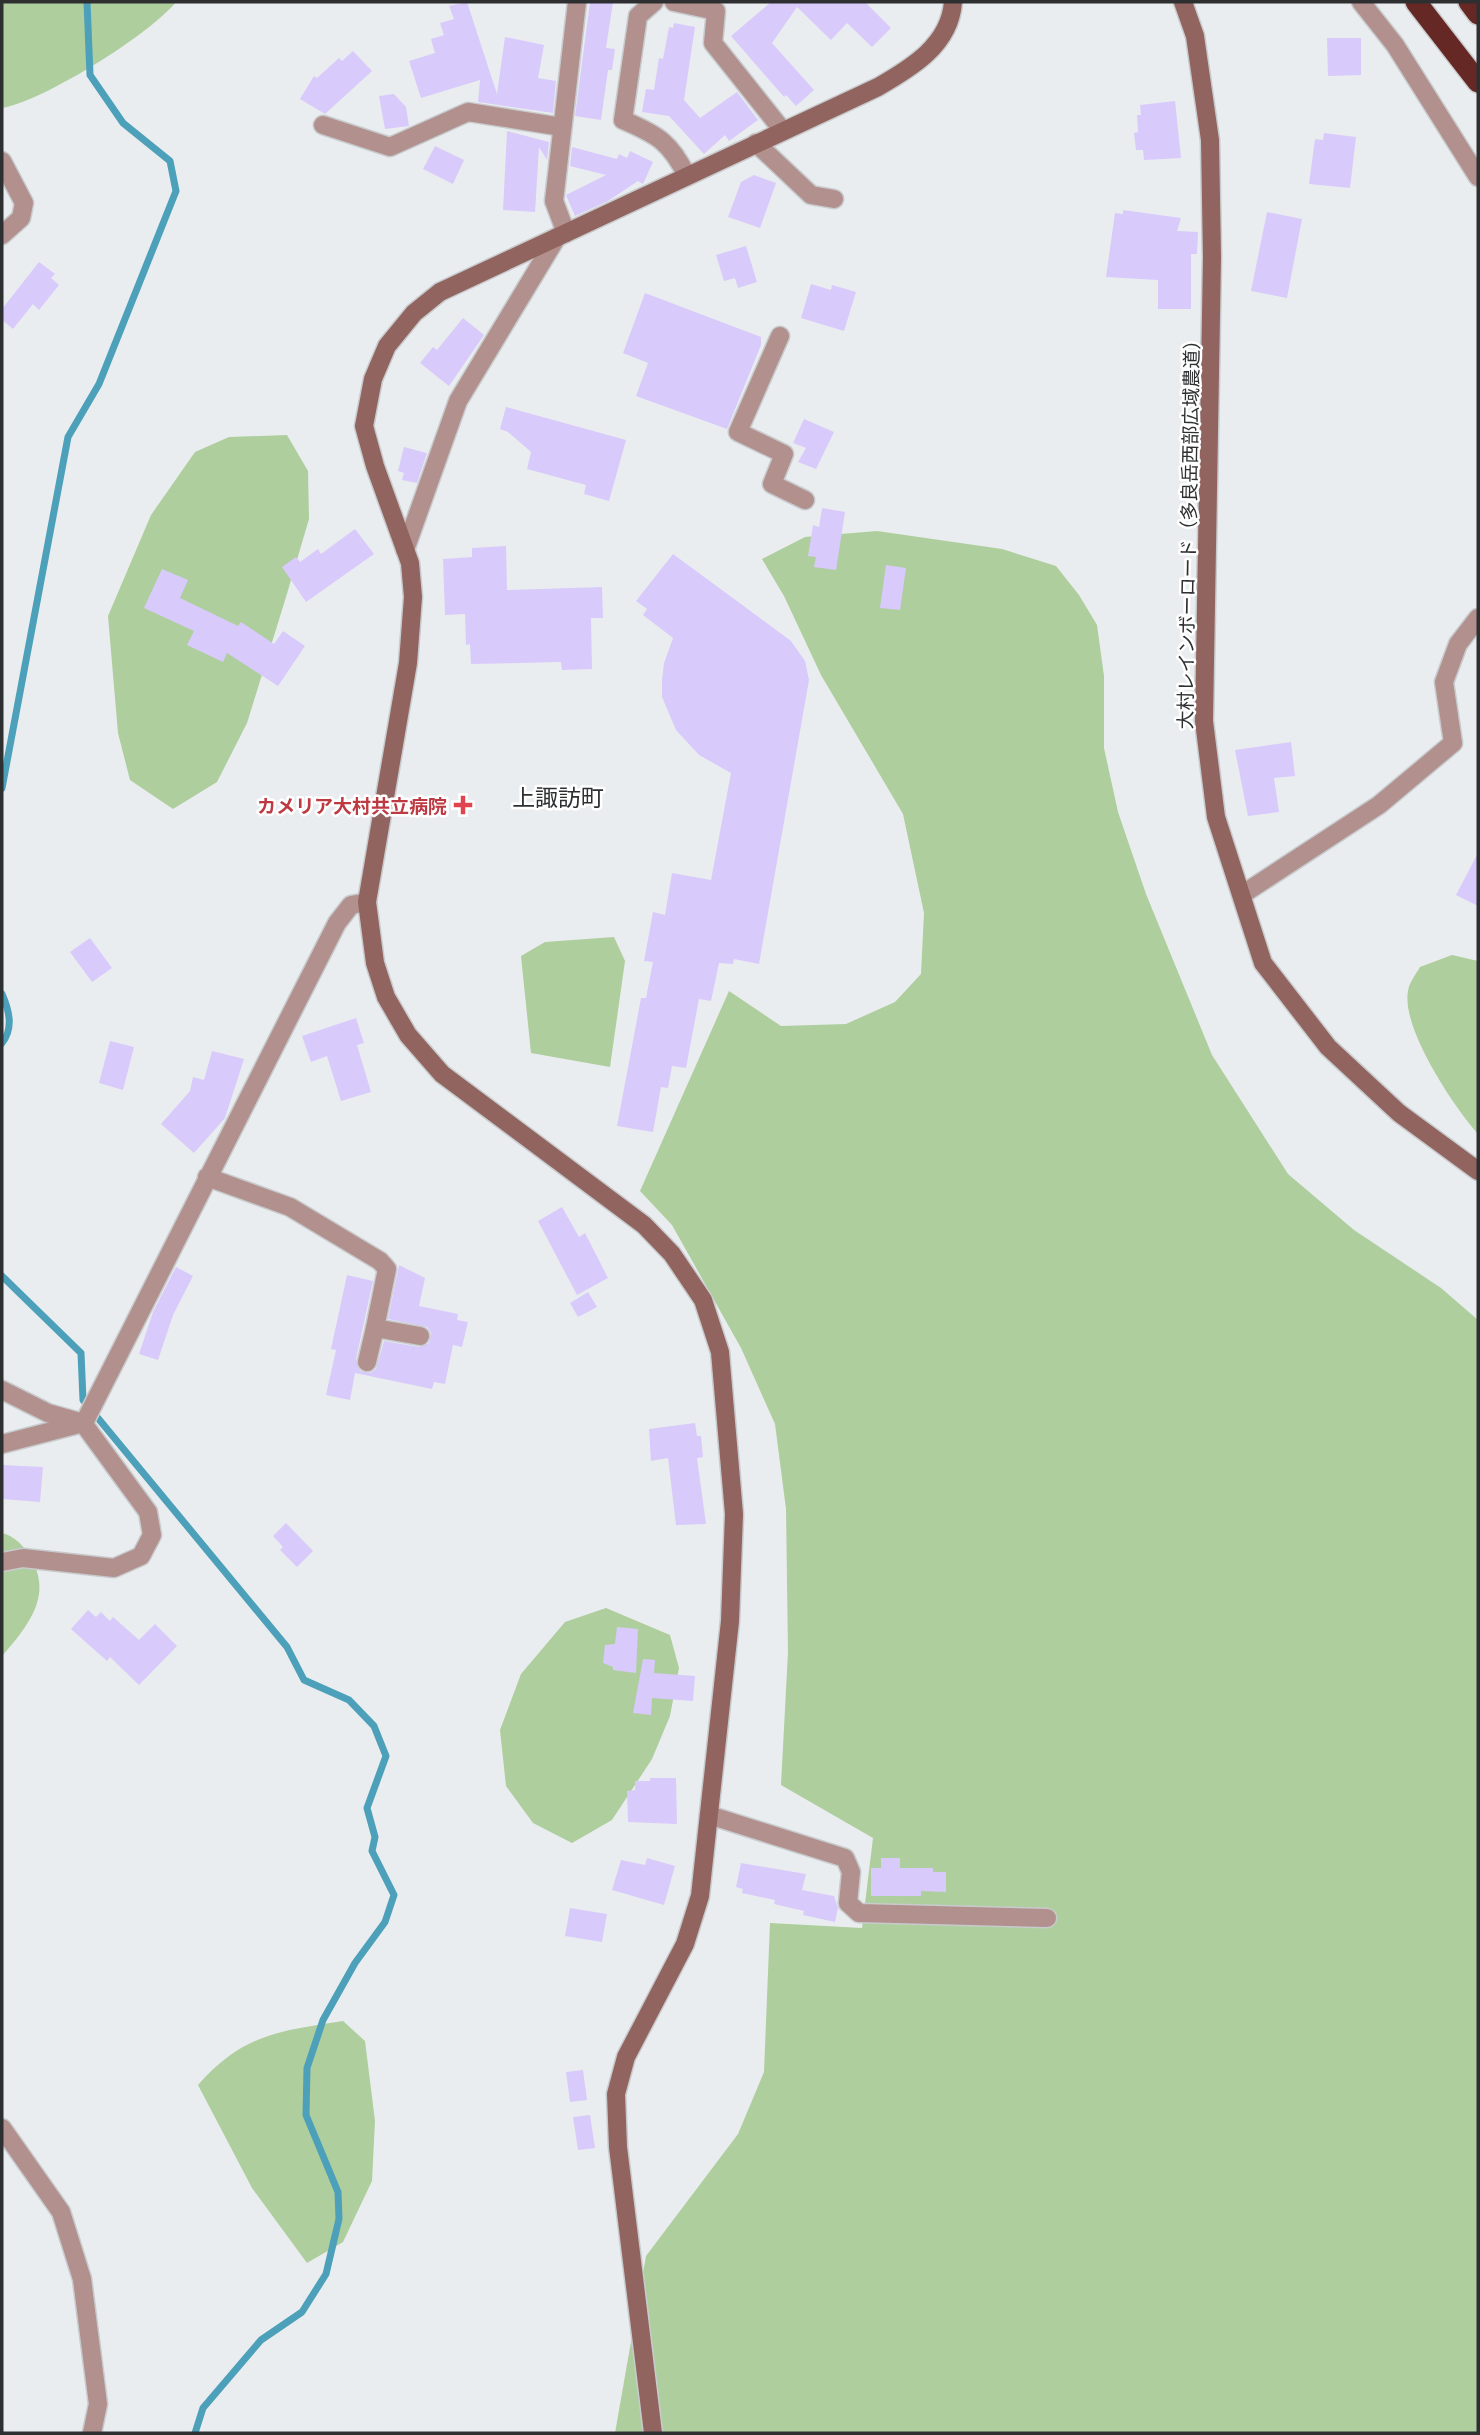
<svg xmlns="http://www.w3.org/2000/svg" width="1480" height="2435" font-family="'Titillium Web','Noto Sans JP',sans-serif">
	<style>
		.green { fill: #aece9e }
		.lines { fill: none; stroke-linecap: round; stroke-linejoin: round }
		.stream { stroke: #4da0b9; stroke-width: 7 }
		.building { fill: #d9cafc }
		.street-casing { stroke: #c8cbcd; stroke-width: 21 }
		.secondary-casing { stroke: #c8cbcd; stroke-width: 21 }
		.highway-casing { stroke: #c8cbcd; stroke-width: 24 }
		.street { stroke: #b1908d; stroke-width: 18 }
		.secondary { stroke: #92645f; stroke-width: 18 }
		.highway { stroke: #652825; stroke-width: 21 }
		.health-dot { fill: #e0444e; stroke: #fff; stroke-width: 2.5 }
		.labels { text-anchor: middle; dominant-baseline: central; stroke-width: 5; stroke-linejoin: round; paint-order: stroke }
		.street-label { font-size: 19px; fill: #2e2f30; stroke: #fff }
		.health-label { font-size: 19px; font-weight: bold; fill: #be3a42; stroke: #fff; text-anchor: end }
		.quarter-label { font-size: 23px; fill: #2e2f30; stroke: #fff }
	</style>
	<rect width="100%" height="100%" fill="#eaedef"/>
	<g class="green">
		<path d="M2,2h174c-27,33 -133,99 -174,106z"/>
		<path d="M287,435l21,36 1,48 -23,78 -39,126 -30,59 -44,27 -43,-29 -12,-47 -10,-117 43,-101 44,-63 34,-15z"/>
		<path d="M877,531l125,18 54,17 23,29 18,30 7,51v72l14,64 28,82 66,161 76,119 66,56 87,58 37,32v1113h-863l31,-177 92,-122 26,-62 6,-149 92,5 11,-90 -92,-53 7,-133 -2,-143 -11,-85 -34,-76 -69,-123 -32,-34 89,-200 52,35 65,-2 49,-22 26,-28 3,-61 -21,-99 -82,-139 -37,-79 -22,-37 43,-22z"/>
		<path d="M614,937l11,24 -15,106 -79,-14 -10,-97 24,-14z"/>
		<path d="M1452,955l26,6v173c-24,-27 -77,-106 -70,-143 1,-8 8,-17 12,-24z"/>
		<path d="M2,1533c22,5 41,37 37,61 -3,23 -23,46 -37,62z"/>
		<path d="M606,1608l64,27 9,33 -9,48 -18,43 -40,61 -40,23 -39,-20 -27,-37 -6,-56 21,-56 44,-52z"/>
		<path d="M343,2021l22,20 10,80 -3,60 -29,61 -36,21 -55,-75 -54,-103c45,-51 81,-54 145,-64z"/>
	</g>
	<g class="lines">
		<g class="stream">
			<path d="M2,788l66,-351 31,-53 77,-193 -6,-30 -47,-38 -33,-48 -3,-73"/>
			<path d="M2,994c7,16 12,34 0,49"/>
			<path d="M2,1276l79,77 2,47 204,247 17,33 45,20 25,26 12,30 -19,52 8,29 -3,14 22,44 -9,27 -30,41 -32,57 -16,48 -1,47 32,77 1,27 -13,55 -24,38 -41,28 -58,68 -8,25"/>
		</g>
	</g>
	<g class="building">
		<path d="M467,2l30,92 8,-57 39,8 -6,33 18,3 -3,32 -75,-11 2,-22 -59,18 -12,-37 26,-8 -4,-14 13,-4 -4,-12 14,-4 -5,-13z"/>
		<path d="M590,2h23l-7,46 9,1 -3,21h-4l-7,50 -26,-4z"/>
		<path d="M771,2h94l26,26 -19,19 -25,-24 -16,17 -34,-33 -25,36 42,47 -18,16 -10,-11 -2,2 -53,-61z"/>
		<path d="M674,23l21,4 -11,73 16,18 37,-26 21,28 -29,21 -4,-6 -21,19 -35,-38 -27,-4 4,-23 8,1 5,-32 4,1 6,-32 4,1z"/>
		<path d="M1327,38h34v37l-33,1z"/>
		<path d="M353,51l19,20 -47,43 -25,-15 14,-23 3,2 22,-20 3,3z"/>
		<path d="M394,94l12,13 3,19 -24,3 -6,-33z"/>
		<path d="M1175,101l6,57 -37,2 -1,-10h-7l-2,-17 4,-1 -1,-17h4l-1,-10z"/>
		<path d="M507,131l42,11 -2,18 -8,-13 -4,65 -32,-2z"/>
		<path d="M1324,133l32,4 -6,51 -41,-4 6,-45 8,1z"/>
		<path d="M435,146l29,14 -11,24 -30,-15z"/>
		<path d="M572,147l45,12 2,-5 8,4 3,-7 23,11 -10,22 -5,-3 -30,20 -33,15 -9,-21 40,-20 -36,-9z"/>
		<path d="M754,175l22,8 -16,45 -32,-11 13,-35z"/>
		<path d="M1123,210l58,8 -4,13 21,1 -1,22h-6v55h-33v-29l-52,-3 9,-64 8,1z"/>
		<path d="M1267,212l35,7 -15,79 -36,-7z"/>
		<path d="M746,246l11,36 -19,6 -3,-10 -11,3 -8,-26z"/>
		<path d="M39,262l16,12 -4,4 8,7 -20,25 -6,-6 -20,25 -11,-9v-11z"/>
		<path d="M811,284l20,6 1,-5 24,7 -12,39 -43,-13z"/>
		<path d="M645,293l116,44v8l-34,84 -91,-33 12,-33 -25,-10z"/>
		<path d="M463,318l21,17 -35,51 -29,-23 13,-16 4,3z"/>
		<path d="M506,407l120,33 -17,61 -25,-7 2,-9 -59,-16 4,-17 -23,-20 -8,-3z"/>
		<path d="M804,419l30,13 -18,37 -18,-7 8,-14 -13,-5z"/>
		<path d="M404,447l23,6 -10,30 -15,-3 2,-7 -6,-2z"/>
		<path d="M822,508l23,4 -9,58 -22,-3 2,-10 -8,-1 5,-31 6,2z"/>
		<path d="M355,529l19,25 -68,48 -24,-35 14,-10 4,5 18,-13 3,5z"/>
		<path d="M506,546l1,44 95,-3 1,31h-12l1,51 -30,1 -1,-8 -90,2 -1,-20 -4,1 -1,-31 -20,1 -2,-56 29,-2v-9z"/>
		<path d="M673,554l118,87 14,20 4,19 -50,284 -25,-5 -1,5 -14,-1 -8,38 -12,-2 -13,69 -14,-2 -4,22 -7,-1 -8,45 -36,-6 24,-128h5l7,-36 -9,-1 9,-49 12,3 7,-42 39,7 20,-107 -32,-18 -23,-25 -14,-33v-17l2,-17 9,-25 -30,-23 4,-6 -11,-8z"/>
		<path d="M886,565l20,3 -6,42 -20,-2z"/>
		<path d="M162,569l26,11 -8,18 58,28 3,-4 33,22 9,-13 22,15 -27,40 -51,-33 -4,9 -36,-17 7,-14 -50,-23z"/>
		<path d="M1291,742l4,34 -21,2 5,34 -31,4 -13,-66z"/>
		<path d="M1478,853v53l-22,-11z"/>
		<path d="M90,938l22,30 -20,14 -22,-30z"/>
		<path d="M356,1018l8,25 -7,2 14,47 -30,9 -14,-45 -16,6 -9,-26z"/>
		<path d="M110,1041l24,6 -11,43 -24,-7z"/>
		<path d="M212,1051l32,8 -19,59 -31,35 -33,-29 29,-33 3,-14 11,3z"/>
		<path d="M562,1207l17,30 6,-4 23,45 -31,17 -39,-74z"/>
		<path d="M399,1265l26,13 -6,28 39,8 -1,6 11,2 -6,25 -9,-2 -8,39 -11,-2 -2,7 -77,-16 -5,27 -24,-5 10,-45 -5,-1 16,-74 26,6 -17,78 4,12 10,2 6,-4 8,-28 35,6 10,-4 2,-10 -4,-6 -39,-8z"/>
		<path d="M176,1267l17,9 -20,39 -15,45 -19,-6 14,-42z"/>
		<path d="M588,1292l9,15 -19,10 -8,-14z"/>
		<path d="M695,1423l2,13h4l2,21 -6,1 9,66 -30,1 -8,-67 -17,3 -2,-32z"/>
		<path d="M2,1465l41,2 -3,35 -38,-3z"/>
		<path d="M286,1523l27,28 -16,16 -17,-17 3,-3 -10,-11z"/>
		<path d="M88,1610l8,7 5,-5 9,9 3,-4 26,23 16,-16 22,22 -38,39 -29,-28 -3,4 -36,-32z"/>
		<path d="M617,1627l21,2 -2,44 -23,-3v-3l-10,-4 2,-18 10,-1z"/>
		<path d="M643,1659l12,1 -1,13 41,3 -2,25 -41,-3 -1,17 -18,-2z"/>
		<path d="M650,1778h26l1,46 -49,-2 -1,-31 8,-1v-9h15z"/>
		<path d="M647,1858l28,8 -11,39 -52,-15 9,-30 24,5z"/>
		<path d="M881,1858h19v10h33v4h13v20l-25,-1v5h-50v-28h10z"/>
		<path d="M741,1863l65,11 -4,16 32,6 4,12 -3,14 -32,-7 1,-4 -30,-7 1,-4 -33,-7 1,-4 -7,-2z"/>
		<path d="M570,1908l37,6 -5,28 -37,-6z"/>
		<path d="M583,2070l4,30 -17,2 -4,-30z"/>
		<path d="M590,2115l5,33 -17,2 -5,-33z"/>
	</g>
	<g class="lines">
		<g class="street-casing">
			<g id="street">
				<path d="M654,2l-16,14 -15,104c35,15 47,22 64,56"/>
				<path d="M674,2l42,9 -3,32 70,88"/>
				<path d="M1361,2l34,43 83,132"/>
				<path d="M323,125l67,22 78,-35 94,15"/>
				<path d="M756,143l55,52 23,4"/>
				<path d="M2,161l22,42 -3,15 -19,17"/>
				<path d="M566,233l-12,-32 23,-199"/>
				<path d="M780,336l-42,96 46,22 -12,30 33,16"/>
				<path d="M405,550l53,-149 99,-164"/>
				<path d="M1243,894l136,-89 74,-62 -9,-61 14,-38 20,-26"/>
				<path d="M207,1177l83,30 90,54 7,8 -12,59 45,8"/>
				<path d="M367,1362l8,-34"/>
				<path d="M2,1390l46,23 35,10 65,89 4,23 -11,21 -27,12 -91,-10 -21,4"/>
				<path d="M2,1444l81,-21 3,-4 251,-496 14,-18 16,-3"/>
				<path d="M709,1815l136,43 6,14 -3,31 11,10 188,5"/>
				<path d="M2,2128l59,84 21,67 16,125 -6,29"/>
			</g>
		</g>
		<g class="secondary-casing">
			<g id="secondary">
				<path d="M1183,2l12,34 15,104 2,117 -8,464 12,96 47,146 65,84 71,66 79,58"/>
				<path d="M653,2433l-35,-286 -2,-53 10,-37 59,-113 15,-48 30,-275 4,-107 -14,-162 -17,-52 -31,-46 -28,-29 -202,-151 -34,-39 -22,-38 -11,-34 -8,-61 41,-239 5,-66 -3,-34 -35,-97 -11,-40 9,-47 14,-33 27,-33 26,-21 438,-205c33,-19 72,-42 75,-85"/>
			</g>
		</g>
		<g class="highway-casing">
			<g id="highway">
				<path d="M1416,2l62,80"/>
				<path d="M1469,2l9,12"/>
			</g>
		</g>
		<use href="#street" class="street"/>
		<use href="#secondary" class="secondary"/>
		<use href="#highway" class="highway"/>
	</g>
	<path class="health-dot" d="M459.5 794.5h7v7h7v7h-7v7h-7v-7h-7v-7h7z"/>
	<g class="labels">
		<g class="street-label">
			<text transform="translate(1188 530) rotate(-89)">大村レインボーロード（多良岳西部広域農道）</text>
		</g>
		<g class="health-label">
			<text x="447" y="805">カメリア大村共立病院</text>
		</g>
		<g class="quarter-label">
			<text x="558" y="797">上諏訪町</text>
		</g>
	</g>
	<rect width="1480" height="2435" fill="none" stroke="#2e2f30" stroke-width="7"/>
</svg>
